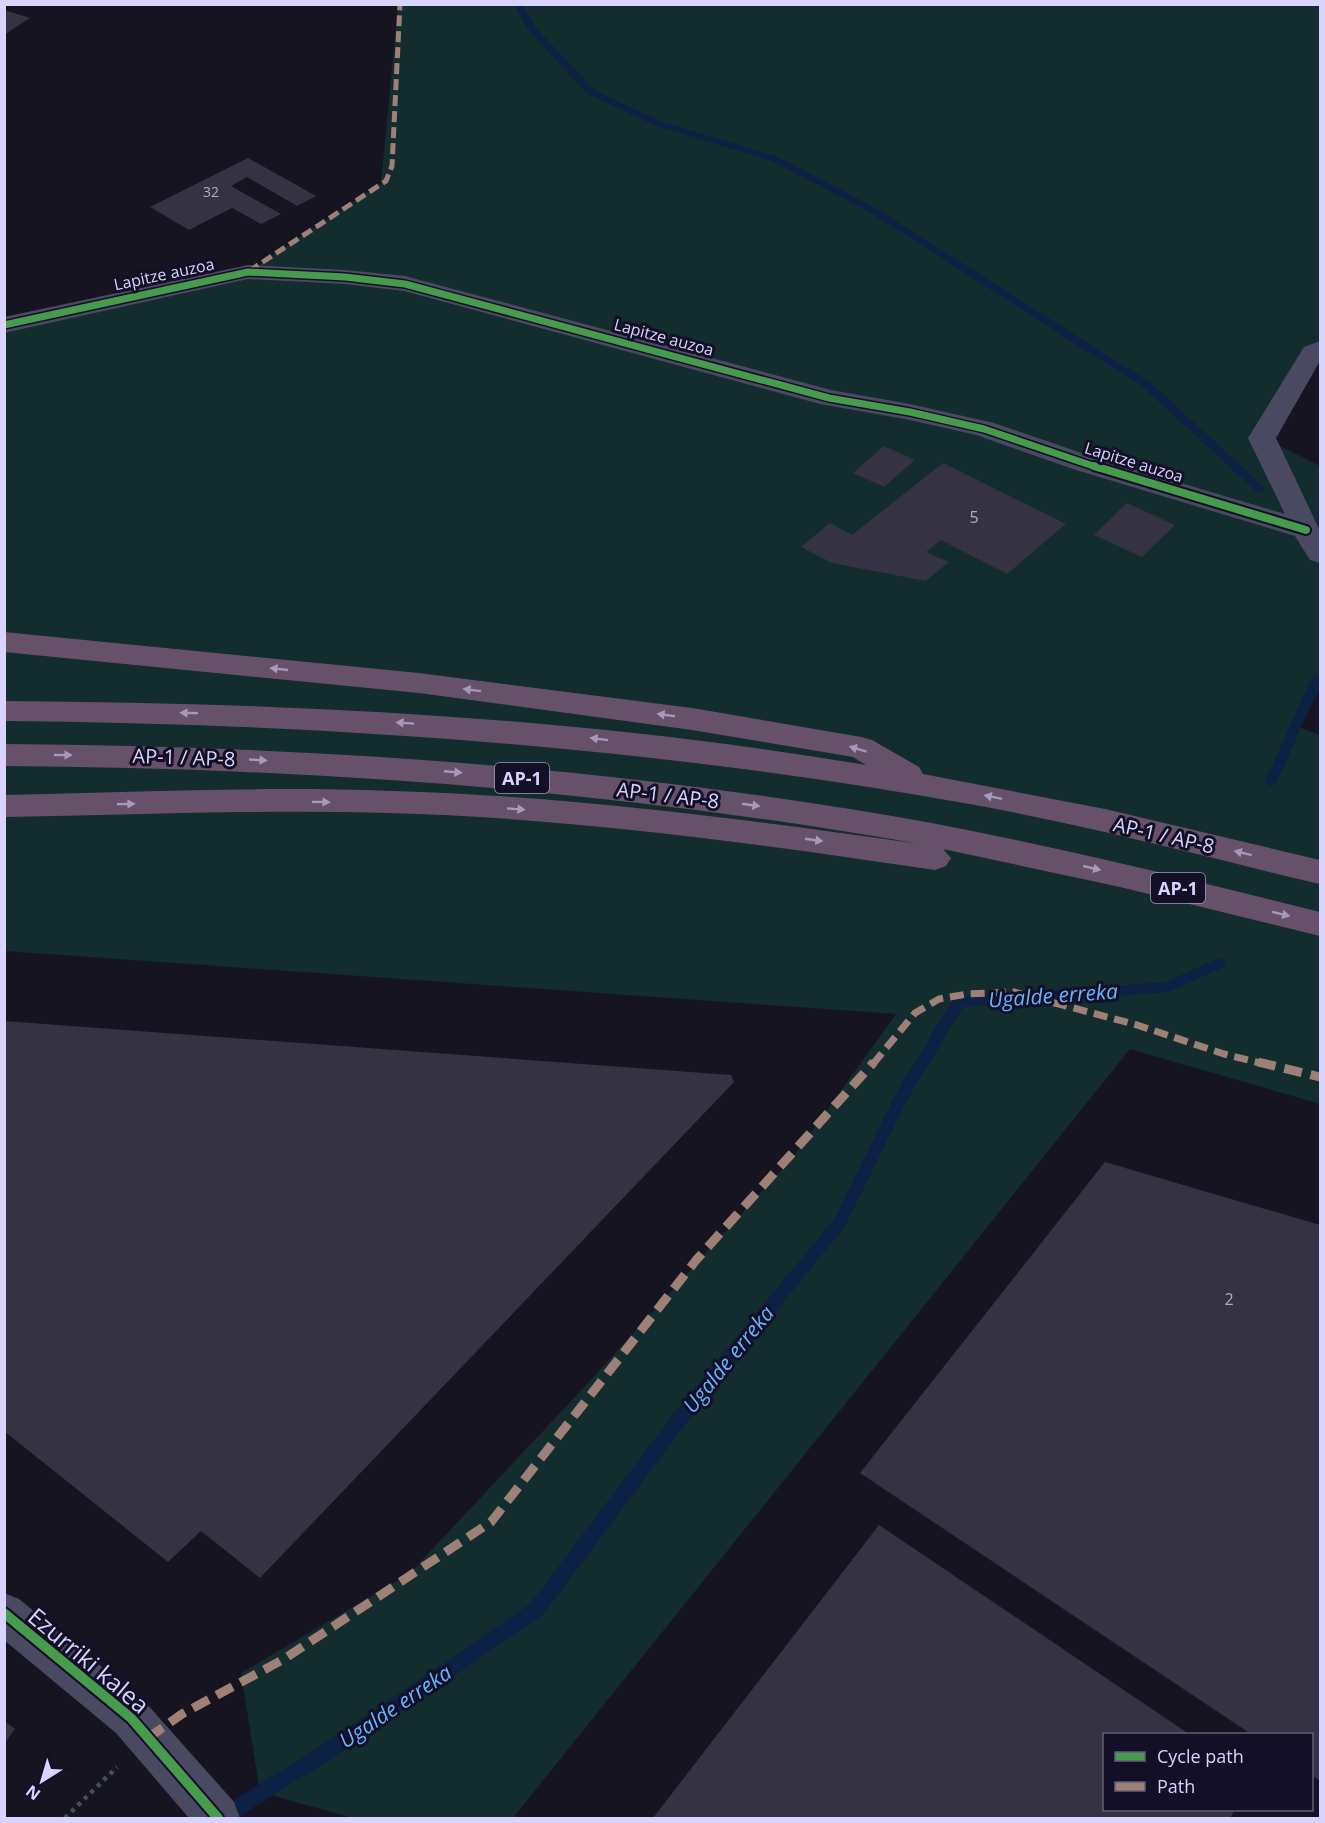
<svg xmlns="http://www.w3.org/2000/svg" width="1325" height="1823" font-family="'Open Sans',sans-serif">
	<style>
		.green { fill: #132c2d }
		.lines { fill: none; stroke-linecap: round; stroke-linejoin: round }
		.stream { fill: #0d2144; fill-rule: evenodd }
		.building { fill: #343243 }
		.path { stroke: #44505f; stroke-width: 4.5; stroke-dasharray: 4 5; stroke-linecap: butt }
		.street { fill: #4a4962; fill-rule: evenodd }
		.highway { fill: #67516a; fill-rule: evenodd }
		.quiet-far2 { stroke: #9e8076; stroke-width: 5; stroke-dasharray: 11 5; stroke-linecap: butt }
		.quiet-far1 { stroke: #9e8076; stroke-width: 7; stroke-dasharray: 14 7; stroke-linecap: butt }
		.quiet { stroke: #9e8076; stroke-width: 9; stroke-dasharray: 18 9; stroke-linecap: butt }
		.cycleway-far2-casing { stroke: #130f26; stroke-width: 10 }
		.cycleway-far1-casing { stroke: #130f26; stroke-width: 12 }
		.cycleway-casing { stroke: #130f26; stroke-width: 14 }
		.cycleway-far2 { stroke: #469c4c; stroke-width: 7 }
		.cycleway-far1 { stroke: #469c4c; stroke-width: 8 }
		.cycleway { stroke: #469c4c; stroke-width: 10 }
		.oneway { fill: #a699bc }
		.labels { text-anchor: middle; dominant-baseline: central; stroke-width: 6; stroke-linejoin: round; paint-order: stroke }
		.far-number-label { font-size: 14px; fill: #b0acd0 }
		.far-street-label { font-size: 16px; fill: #d9d4ff; stroke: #130f26 }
		.number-label { font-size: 16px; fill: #b0acd0 }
		.shield { fill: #130f26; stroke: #9e99be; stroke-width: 1.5 }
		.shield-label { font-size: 18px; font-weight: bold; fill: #d9d4ff }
		.street-label { font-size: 20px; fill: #d9d4ff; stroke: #130f26 }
		.water-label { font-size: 21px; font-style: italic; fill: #62b6ff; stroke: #130f26 }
		.near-street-label { font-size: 24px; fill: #d9d4ff; stroke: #130f26 }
	</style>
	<rect width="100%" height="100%" fill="#161421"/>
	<path class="green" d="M398,5h922v344l-7,3 -51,85 58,29v224l-24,36 24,9v369l-190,-55 -617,769h-161l-92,-26 -19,-119 168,-99 178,-190 206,-227 103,-143 -891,-63 -1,-624 244,-55 133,-89z"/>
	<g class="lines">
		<g class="stream">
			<path d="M513,4h9l15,25 57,61 66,31 118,36 96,50 277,176 115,106 -6,4 -4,-2 -113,-104 -275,-176 -96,-50 -118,-36 -66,-31 -58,-62z"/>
			<path d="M1320,674v12l-43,95 -6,5 -5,-2 -1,-3 44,-97 7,-9z"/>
			<path d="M1219,958l5,1 2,4 -2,4 -56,25 -205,15 -56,93 -62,126 -155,192 -148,198 -197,134 -108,68h-25l3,-6 118,-74 197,-134 148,-196 157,-190 61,-125 58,-95 212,-16z"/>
		</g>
	</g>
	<g class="building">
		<path d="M4,10l26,8 -26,17z"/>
		<path d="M248,158l68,38 -19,10 -50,-29 -16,9 50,28 -20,10 -29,-16 -43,22 -39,-23z"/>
		<path d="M884,446l31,14 -31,27 -31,-14z"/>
		<path d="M943,463l123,61 -59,50 -66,-34 -15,12 23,10 -23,19 -94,-18 -31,-16 29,-24 22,12z"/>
		<path d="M1127,503l48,22 -33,32 -48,-22z"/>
		<path d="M4,1021l727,54 3,7 -474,496 -59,-47 -33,31 -164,-131z"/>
		<path d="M1105,1162l215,63v556l-8,-6v-41h-61l-391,-261z"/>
		<path d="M879,1525l310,209h-85v76h131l-5,8h-577z"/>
		<path d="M4,1721l11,8 -11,15z"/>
	</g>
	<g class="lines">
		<path class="path" d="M65,1818l52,-51"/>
		<g class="street">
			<path d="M248,265l97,5 60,6 426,114 79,14 84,19 99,34 192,57 -37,-76 56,-91 16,-6v20l-44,77 44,93v32l-10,-3 -15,-24 -222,-67 -97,-34 -66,-15 -90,-16 -416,-113 -59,-7 -97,-5 -244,54v-16z"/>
			<path d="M4,1593l15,6 127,104 88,99 6,16h-51l-73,-85 -112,-93z"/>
		</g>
		<g class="highway">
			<path d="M4,632l415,41 273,35 169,29 11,3 47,27 4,7 182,35 215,51v24c-41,-9 -82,-20 -123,-30 -73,-18 -147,-35 -222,-49 -321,-58 -645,-81 -971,-84v-20c288,2 577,16 862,64l-13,-8 -161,-27 -273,-37 -415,-41z"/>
			<path d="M4,744c284,2 566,20 846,65 158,25 314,64 470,103v24l-200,-49 -177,-38 8,9 -5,8 -11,4c-181,-27 -363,-52 -546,-57 -128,-4 -256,2 -385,4v-22c129,-3 259,-9 388,-4 176,5 352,28 527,53 -303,-54 -608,-76 -915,-78z"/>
		</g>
		<path class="quiet-far2" d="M249,271l137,-90 6,-15 8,-162"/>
		<path class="quiet-far1" d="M873,1064l42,-51 24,-14 28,-5 47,-2 123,33 87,29 40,10"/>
		<g class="quiet">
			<path d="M1258,1062l62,15"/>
			<path d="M148,1738l34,-24 102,-55 207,-137 206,-263 177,-197"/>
		</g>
		<g class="cycleway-far2-casing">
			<path id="cycleway-far2" d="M4,325l244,-53 97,5 60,7 424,114 81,14 74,17 115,39"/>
		</g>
		<g class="cycleway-far1-casing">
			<path id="cycleway-far1" d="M1094,466l212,64"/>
		</g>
		<g class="cycleway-casing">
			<path id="cycleway" d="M4,1613l127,105 87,100"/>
		</g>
		<use href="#cycleway-far2" class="cycleway-far2"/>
		<use href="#cycleway-far1" class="cycleway-far1"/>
		<use href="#cycleway" class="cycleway"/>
	</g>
	<defs><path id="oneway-solid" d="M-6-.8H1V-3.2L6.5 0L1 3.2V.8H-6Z" transform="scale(1.5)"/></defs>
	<g class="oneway">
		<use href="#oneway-solid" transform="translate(279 669) rotate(-174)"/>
		<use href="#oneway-solid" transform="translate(472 690) rotate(-173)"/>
		<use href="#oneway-solid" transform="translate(189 713) rotate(-179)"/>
		<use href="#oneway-solid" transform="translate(666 715) rotate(-173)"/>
		<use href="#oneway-solid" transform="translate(405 723) rotate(-176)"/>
		<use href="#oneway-solid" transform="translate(599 739) rotate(-173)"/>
		<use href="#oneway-solid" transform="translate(858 749) rotate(-163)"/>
		<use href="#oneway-solid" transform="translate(63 755)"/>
		<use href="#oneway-solid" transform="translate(258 760) rotate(3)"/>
		<use href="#oneway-solid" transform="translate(453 772) rotate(5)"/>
		<use href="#oneway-solid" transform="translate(993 797) rotate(-168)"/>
		<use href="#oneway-solid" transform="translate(321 802) rotate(1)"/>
		<use href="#oneway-solid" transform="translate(126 804) rotate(-1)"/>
		<use href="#oneway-solid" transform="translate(751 805) rotate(8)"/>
		<use href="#oneway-solid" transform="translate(516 809) rotate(4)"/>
		<use href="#oneway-solid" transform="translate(814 840) rotate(8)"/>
		<use href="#oneway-solid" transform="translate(1243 853) rotate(-166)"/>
		<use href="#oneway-solid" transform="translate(1092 868) rotate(13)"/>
		<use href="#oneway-solid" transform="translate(1281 914) rotate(14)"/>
	</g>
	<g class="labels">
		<g class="far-number-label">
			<text x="211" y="191">32</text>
		</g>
		<g class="far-street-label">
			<text transform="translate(164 274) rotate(-12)">Lapitze auzoa</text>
			<text transform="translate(664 337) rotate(15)">Lapitze auzoa</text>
			<text transform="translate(1134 462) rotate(17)">Lapitze auzoa</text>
		</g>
		<g class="number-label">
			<text x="974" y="517">5</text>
			<text x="1229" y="1299">2</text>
		</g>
		<g class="shield">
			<rect x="495" y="763" width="54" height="30" rx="4.5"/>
			<rect x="1151" y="873" width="54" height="30" rx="4.5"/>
		</g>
		<g class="shield-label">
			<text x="522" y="778">AP-1</text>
			<text x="1178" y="888">AP-1</text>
		</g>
		<g class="street-label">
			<text transform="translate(184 757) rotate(2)">AP-1 / AP-8</text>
			<text transform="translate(668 795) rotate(7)">AP-1 / AP-8</text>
			<text transform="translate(1164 835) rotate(13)">AP-1 / AP-8</text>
		</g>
		<g class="water-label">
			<text transform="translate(1053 995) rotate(-4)">Ugalde erreka</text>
			<text transform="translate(728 1359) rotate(-51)">Ugalde erreka</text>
			<text transform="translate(395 1706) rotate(-34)">Ugalde erreka</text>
		</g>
		<g class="near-street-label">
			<text transform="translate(89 1660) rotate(40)">Ezurriki kalea</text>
		</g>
	</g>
	<rect width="1325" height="1823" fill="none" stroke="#d9d4ff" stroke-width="12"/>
	<rect x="1103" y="1733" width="210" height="78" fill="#130f26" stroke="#625e7d" stroke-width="1.5"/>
	<rect x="1115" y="1752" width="30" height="9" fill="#469c4c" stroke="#625e7d" stroke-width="1.5"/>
	<text x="1157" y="1763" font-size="18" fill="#d9d4ff">Cycle path</text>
	<rect x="1115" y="1782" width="30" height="9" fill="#9e8076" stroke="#625e7d" stroke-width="1.5"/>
	<text x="1157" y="1793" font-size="18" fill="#d9d4ff">Path</text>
	<g transform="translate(42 1781) rotate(217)" stroke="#130f26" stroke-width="4.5" paint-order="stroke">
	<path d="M0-4.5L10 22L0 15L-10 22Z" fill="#d9d4ff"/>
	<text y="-9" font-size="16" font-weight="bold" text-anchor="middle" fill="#d9d4ff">N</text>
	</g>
</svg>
